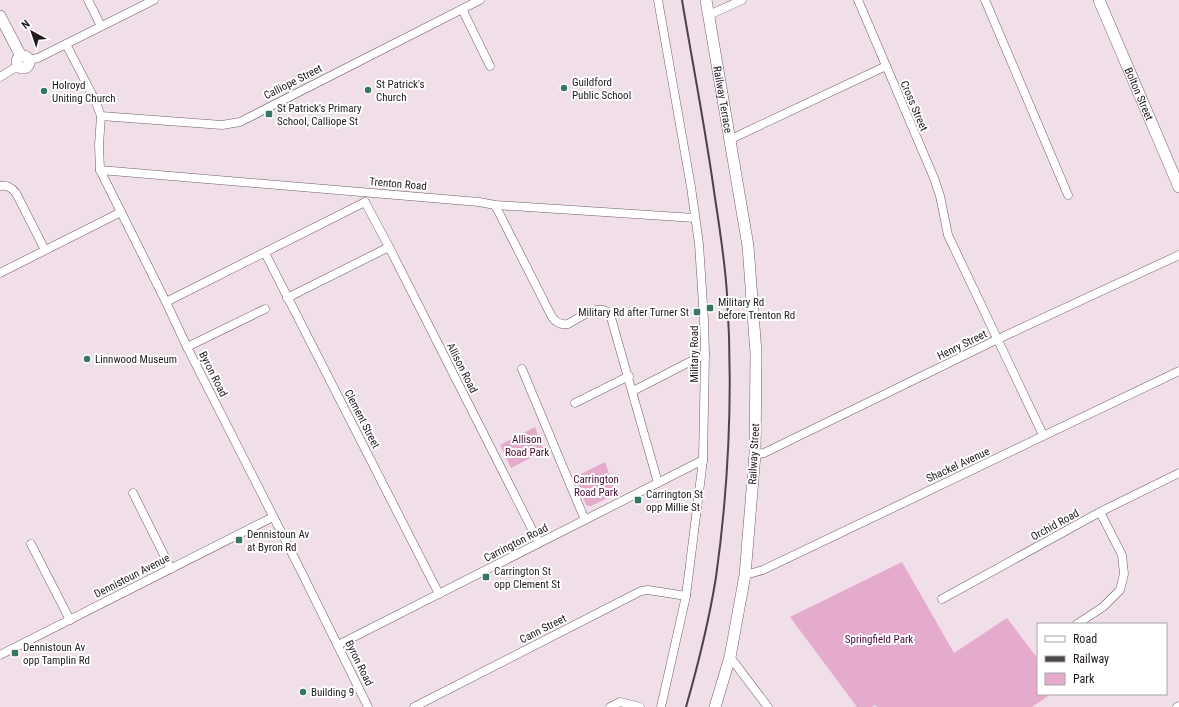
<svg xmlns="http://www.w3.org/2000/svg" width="1179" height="707" font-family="'Roboto Condensed',sans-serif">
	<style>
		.park { fill: #e4abcc }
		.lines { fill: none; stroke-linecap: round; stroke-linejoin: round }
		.street-casing { stroke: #6e5f67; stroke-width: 9 }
		.secondary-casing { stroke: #6e5f67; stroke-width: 12 }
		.street { stroke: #fff; stroke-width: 8 }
		.secondary { stroke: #fff; stroke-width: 11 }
		.rail { stroke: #4d4449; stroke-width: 2 }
		.poi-dot { fill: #357665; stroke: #fff; stroke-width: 1.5 }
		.labels { text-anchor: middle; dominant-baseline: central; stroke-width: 4; stroke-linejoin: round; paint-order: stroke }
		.street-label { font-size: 11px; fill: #211a1e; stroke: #fff }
		.poi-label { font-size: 11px; fill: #211a1e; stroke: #fff; text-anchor: start }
		.park-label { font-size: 11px; fill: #490c36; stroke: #fff }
	</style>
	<rect width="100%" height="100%" fill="#f0dee8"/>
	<g class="park">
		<path d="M535,427l9,24 -33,17 -11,-23z"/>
		<path d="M605,462l11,32 -25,12 -5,-1 -11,-28z"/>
		<path d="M902,562l52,91 53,-35 31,41v35h13l-19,13h-155l-2,-2 -3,2h-15l-67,-90z"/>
	</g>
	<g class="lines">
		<g class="street-casing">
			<g id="street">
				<path d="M88,0l13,26"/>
				<path d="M658,0l33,187 8,57 5,76 1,34 -2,106 -17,136 -25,111"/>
				<path d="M858,0l76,178 6,18 8,39 95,200"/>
				<path d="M985,0l83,195"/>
				<path d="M462,9l28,57"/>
				<path d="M709,15l33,-15"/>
				<path d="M66,44l29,56 6,16 -2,29 1,25 66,132 21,45 115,226 66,134"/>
				<path d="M29,60l9,-2 116,-58"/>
				<path d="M0,77l18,-11"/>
				<path d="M101,116l121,9 18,-3 240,-122"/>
				<path d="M731,139l155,-73"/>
				<path d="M100,170l379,32 16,3 200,13"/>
				<path d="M0,186c7,-1 11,1 16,7l29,57"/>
				<path d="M365,202l24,45 150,296"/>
				<path d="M495,205l57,112c4,6 9,8 16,7 11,-6 31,-22 42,-10l48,169"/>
				<path d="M265,253l174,341"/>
				<path d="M0,273l121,-61"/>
				<path d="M287,298l102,-51"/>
				<path d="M166,302l199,-100"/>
				<path d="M187,347l78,-38"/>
				<path d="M522,369l63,151"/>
				<path d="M633,391l72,-37"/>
				<path d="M575,403l54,-27"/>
				<path d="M755,454l9,-1 234,-114 181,-84"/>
				<path d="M133,493l38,76"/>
				<path d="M31,544l39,76"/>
				<path d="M745,575l18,-5 416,-199"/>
				<path d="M942,599l158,-87 79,-39"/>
				<path d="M1077,624l26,-17 17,-17 4,-16 -2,-19 -22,-43"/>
				<path d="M338,645l365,-185"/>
				<path d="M0,655l273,-138"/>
				<path d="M730,657l38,50"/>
				<path d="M414,707l227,-116 7,-1 38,6"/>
				<path d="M610,707l10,-5 20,5"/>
				<path d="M1177,707l2,-1"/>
			</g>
		</g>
		<g class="secondary-casing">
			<g id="secondary">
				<path id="s1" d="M706,0l42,246 8,107 -1,101 -10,121 -15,82 -15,50"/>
				<path id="s2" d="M1099,0l80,187"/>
				<path d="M0,16l21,40"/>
				<circle cx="23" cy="62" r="6"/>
			</g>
		</g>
		<use href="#street" class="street"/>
		<use href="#secondary" class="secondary"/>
		<path class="rail" d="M682,0c11,66 24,132 33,198 5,32 10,64 12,96 6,95 2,190 -11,283 -7,44 -18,88 -30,130"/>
	</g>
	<g class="poi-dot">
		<circle cx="564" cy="88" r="4"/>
		<circle cx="368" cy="90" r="4"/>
		<circle cx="44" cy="91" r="4"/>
		<rect x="265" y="110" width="8" height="8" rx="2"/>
		<rect x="706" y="304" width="8" height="8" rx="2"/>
		<rect x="693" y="308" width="8" height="8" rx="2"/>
		<circle cx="87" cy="359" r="4"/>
		<rect x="634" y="496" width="8" height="8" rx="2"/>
		<rect x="235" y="536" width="8" height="8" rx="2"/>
		<rect x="482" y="573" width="8" height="8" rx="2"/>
		<rect x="11" y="649" width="8" height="8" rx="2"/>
		<circle cx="303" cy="692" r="4"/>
	</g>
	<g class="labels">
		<g class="street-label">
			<text transform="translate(293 82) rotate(-27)">Calliope Street</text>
			<text stroke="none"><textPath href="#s2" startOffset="102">Bolton Street</textPath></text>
			<text stroke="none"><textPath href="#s1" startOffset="101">Railway Terrace</textPath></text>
			<text transform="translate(914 106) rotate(67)">Cross Street</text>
			<text transform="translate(398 184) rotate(5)">Trenton Road</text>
			<text transform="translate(962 345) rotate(-26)">Henry Street</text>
			<text transform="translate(694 354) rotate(-90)">Military Road</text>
			<text transform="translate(462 368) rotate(63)">Allison Road</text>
			<text transform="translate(213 374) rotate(63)">Byron Road</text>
			<text transform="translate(362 419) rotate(63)">Clement Street</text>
			<text transform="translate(754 454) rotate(-87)">Railway Street</text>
			<text transform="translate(958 465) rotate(-25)">Shackel Avenue</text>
			<text transform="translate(1055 525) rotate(-29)">Orchid Road</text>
			<text transform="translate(516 543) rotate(-27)">Carrington Road</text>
			<text transform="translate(132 576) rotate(-27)">Dennistoun Avenue</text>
			<text transform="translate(543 629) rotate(-27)">Cann Street</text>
			<text transform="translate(359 663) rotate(64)">Byron Road</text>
		</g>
		<g class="poi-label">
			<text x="572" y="82">Guildford<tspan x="572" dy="13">Public School</tspan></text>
			<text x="376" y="84">St Patrick's<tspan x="376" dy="13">Church</tspan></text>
			<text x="52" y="85">Holroyd<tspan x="52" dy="13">Uniting Church</tspan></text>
			<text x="277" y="108">St Patrick's Primary<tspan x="277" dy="13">School, Calliope St</tspan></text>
			<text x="718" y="302">Military Rd<tspan x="718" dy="13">before Trenton Rd</tspan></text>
			<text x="689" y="312" text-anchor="end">Military Rd after Turner St</text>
			<text x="95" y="359">Linnwood Museum</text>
			<text x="646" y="494">Carrington St<tspan x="646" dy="13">opp Millie St</tspan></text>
			<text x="247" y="534">Dennistoun Av<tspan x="247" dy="13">at Byron Rd</tspan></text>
			<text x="494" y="571">Carrington St<tspan x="494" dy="13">opp Clement St</tspan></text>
			<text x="23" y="647">Dennistoun Av<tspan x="23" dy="13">opp Tamplin Rd</tspan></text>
			<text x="311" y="692">Building 9</text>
		</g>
		<g class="park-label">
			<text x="527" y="439">Allison<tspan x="527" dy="13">Road Park</tspan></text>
			<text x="596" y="479">Carrington<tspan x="596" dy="13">Road Park</tspan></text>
			<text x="879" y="639">Springfield Park</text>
		</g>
	</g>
	<rect x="1037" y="623" width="130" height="72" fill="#ffffff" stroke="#a6a3a5"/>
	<rect x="1045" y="636" width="20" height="6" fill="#ffffff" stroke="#a6a3a5"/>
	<text x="1073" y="643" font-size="12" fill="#211a1e">Road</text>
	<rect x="1045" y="656" width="20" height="6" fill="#4d4449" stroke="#a6a3a5"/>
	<text x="1073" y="663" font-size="12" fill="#211a1e">Railway</text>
	<rect x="1045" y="673" width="20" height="12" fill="#e4abcc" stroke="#a6a3a5"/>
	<text x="1073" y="683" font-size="12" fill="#211a1e">Park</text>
	<g transform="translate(32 32) rotate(320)" stroke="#ffffff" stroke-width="3" paint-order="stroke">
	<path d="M0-3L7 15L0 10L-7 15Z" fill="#211a1e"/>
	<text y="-6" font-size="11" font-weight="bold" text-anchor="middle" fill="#211a1e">N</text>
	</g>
</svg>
